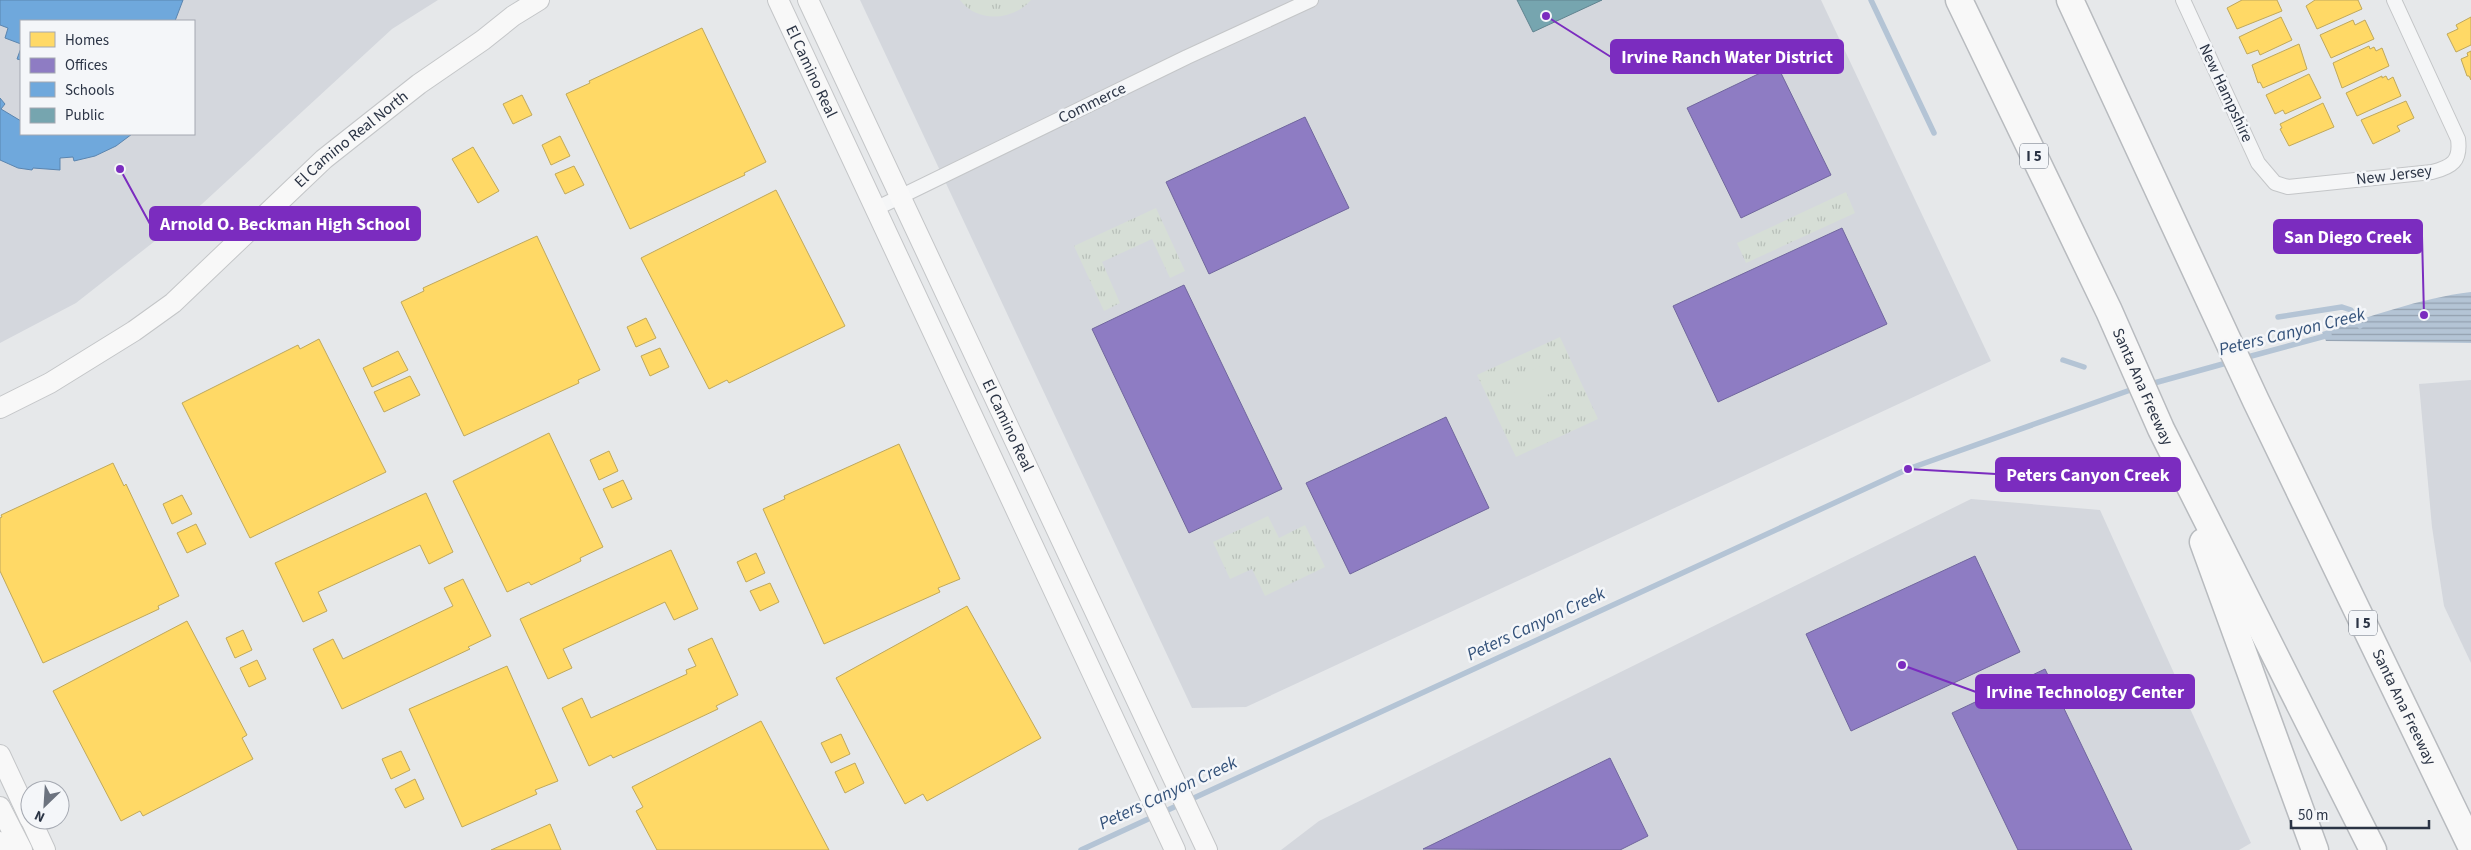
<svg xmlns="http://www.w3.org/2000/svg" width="2471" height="850" font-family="'Source Sans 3',sans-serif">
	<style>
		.built { fill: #d4d7dd; fill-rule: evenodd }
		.grass { fill: url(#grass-tufts) }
		.pitch { fill: #d6ded6 }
		.water { fill: url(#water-rules) }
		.homes { fill: #ffd966; stroke: #bfa85c }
		.offices { fill: #8e7cc3; stroke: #70669d }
		.schools { fill: #6fa8dc; stroke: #5b85af }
		.public { fill: #76a5af; stroke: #60838f }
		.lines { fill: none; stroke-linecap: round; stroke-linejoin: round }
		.stream { stroke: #b4c4d5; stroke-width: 5.5 }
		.street-casing { stroke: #c4c6c8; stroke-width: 16 }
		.secondary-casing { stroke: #c4c6c8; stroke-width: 22 }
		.highway-casing { stroke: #b8bbbf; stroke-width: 29 }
		.street { stroke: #f5f6f7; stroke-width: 14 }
		.secondary { stroke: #f8f8f8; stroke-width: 20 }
		.highway { stroke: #f8f8f8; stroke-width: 26 }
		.labels { text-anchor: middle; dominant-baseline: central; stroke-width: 5; stroke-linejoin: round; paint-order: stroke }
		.shield { fill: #f4f6f9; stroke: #676e7b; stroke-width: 1 }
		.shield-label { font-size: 15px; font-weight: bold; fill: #2b3445 }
		.street-label { font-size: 16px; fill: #2b3445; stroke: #f4f6f9 }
		.water-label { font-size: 18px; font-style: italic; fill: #34527a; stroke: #f4f6f9 }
		.leader { fill: none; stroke: #7b2cbf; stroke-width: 2 }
		.callout-dot { fill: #7b2cbf; stroke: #f4f6f9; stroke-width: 2 }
		.callout { fill: #7b2cbf; stroke: #7b2cbf; stroke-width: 2 }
		.callout-label { font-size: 18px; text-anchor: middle; font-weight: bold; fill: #fff }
	</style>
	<defs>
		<pattern id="grass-tufts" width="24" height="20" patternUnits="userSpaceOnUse" patternTransform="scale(1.25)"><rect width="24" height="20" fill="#d6ded6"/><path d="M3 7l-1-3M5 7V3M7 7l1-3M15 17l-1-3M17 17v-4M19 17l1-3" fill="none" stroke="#b8bfb9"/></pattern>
		<pattern id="water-rules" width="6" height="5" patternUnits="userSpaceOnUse" patternTransform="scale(1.25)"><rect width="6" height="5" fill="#b4c4d5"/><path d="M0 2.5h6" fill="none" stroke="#93a0af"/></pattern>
	</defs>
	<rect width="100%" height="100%" fill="#e6e8ea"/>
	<g class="built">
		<path d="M0,0h438l-46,29 -190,175 -126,99 -76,40zM21,21h173v113h-173z"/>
		<path d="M860,0h961l170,361 -745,346 -54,1z"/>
		<path d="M2471,380v283l-27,-57 -12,-79 -13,-143z"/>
		<path d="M1971,499l129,11 151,333 -12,7h-958l38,-29z"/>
	</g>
	<g class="grass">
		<path d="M960,0h71c-18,21 -54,23 -71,0z"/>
		<path d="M1846,192l9,21 -109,50 -9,-20z"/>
		<path d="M1156,208l29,63 -15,7 -18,-39 -50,23 18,41 -16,8 -30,-65z"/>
		<path d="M1560,337l38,82 -82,38 -39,-82z"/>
		<path d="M1268,516l11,22 26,-13 20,42 -60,29 -13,-27 -22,10 -17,-37z"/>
	</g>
	<path class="pitch" d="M1547,363l13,26 -39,18 -12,-27z"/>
	<path class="water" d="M2471,292v51l-145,-2 -4,-9c48,-15 98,-34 149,-40z"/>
	<g class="homes">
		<path d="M2242,0h35l5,11 -45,18 -10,-21z"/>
		<path d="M2315,0h43l4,9 -45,20 -11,-23z"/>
		<path d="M2281,17l11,23 -32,15 -2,-5 -11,4 -8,-17z"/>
		<path d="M2471,17v28l-15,7 -9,-18 11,-5 -2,-4z"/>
		<path d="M2353,20l2,5 10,-5 9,19 -43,19 -11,-23z"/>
		<path d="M702,28l64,134 -22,11 1,2 -115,54 -64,-135 24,-11 -1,-2z"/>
		<path d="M2299,44l8,25 -44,19 -3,-6 -2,1 -6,-18z"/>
		<path d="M2369,46l1,3 4,-2 2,4 6,-3 7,18 -47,22 -9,-25z"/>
		<path d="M2471,51v29l-2,-4h-2l-6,-17 7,-3 -1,-3z"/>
		<path d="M2309,74l12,24 -36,16 -2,-4 -8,4 -9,-19z"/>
		<path d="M2382,76v2l4,-2 2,4 5,-3 8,19 -44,20 -11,-23z"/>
		<path d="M522,95l10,20 -19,9 -10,-20z"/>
		<path d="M2406,101l8,17 -17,8 3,5 -27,13 -12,-24z"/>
		<path d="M2323,103l11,24 -45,19 -9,-17 2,-1 -2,-4z"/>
		<path d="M560,136l10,20 -19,9 -9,-20z"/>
		<path d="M473,147l26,44 -21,12 -26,-44z"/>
		<path d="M574,166l10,19 -19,9 -10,-20z"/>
		<path d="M776,190l69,136 -116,57 -2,-3 -18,9 -68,-131z"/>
		<path d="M537,236l63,134 -22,10 1,3 -115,53 -63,-134 23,-11 -1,-3z"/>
		<path d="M646,318l10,20 -20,9 -9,-20z"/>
		<path d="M319,339l67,133 -136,66 -68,-135 116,-58 2,4z"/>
		<path d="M660,348l9,19 -19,9 -9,-20z"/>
		<path d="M398,351l10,19 -36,17 -9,-19z"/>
		<path d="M410,376l10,19 -36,17 -10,-20z"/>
		<path d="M549,433l54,114 -23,11 1,3 -50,24 -2,-3 -22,10 -54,-111z"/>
		<path d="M899,444l61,135 -22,9 2,4 -116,52 -61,-135 22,-10 -1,-3z"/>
		<path d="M609,451l9,20 -19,9 -9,-20z"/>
		<path d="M113,463l11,23 2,-2 53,112 -21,10 1,3 -116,54 -43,-92v-53l2,-1 -1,-2z"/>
		<path d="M623,480l9,19 -20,9 -9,-19z"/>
		<path d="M426,493l27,59 -24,12 -9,-19 -102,47 9,19 -24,11 -28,-59z"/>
		<path d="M182,495l10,19 -20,10 -9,-20z"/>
		<path d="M196,524l10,20 -19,9 -10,-20z"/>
		<path d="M671,550l27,59 -24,11 -9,-18 -102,47 9,19 -24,11 -28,-60z"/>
		<path d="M756,553l9,20 -19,9 -9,-20z"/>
		<path d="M463,579l28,57 -23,11 2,2 -128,60 -29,-60 20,-10 10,20 110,-53 -9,-18z"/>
		<path d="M770,583l9,19 -19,9 -10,-20z"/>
		<path d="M967,606l74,132 -114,63 -4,-7 -18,10 -69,-126z"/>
		<path d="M187,621l60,114 -5,3 11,21 -110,57 -3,-5 -19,10 -68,-130z"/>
		<path d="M243,630l9,20 -17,8 -9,-20z"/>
		<path d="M712,638l26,57 -22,11 2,3 -53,25 -52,24 -2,-3 -22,11 -27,-58 20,-10 9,20 96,-44 -1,-4 10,-4 -8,-17z"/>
		<path d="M257,660l9,19 -17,8 -9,-19z"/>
		<path d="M507,666l51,115 -23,9 2,4 -75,33 -53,-118z"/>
		<path d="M761,721l68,129h-172l-21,-39 7,-4 -11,-20z"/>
		<path d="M841,734l9,20 -19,9 -10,-20z"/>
		<path d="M401,751l9,19 -19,9 -9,-20z"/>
		<path d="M855,763l9,20 -19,10 -10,-21z"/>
		<path d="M415,779l9,20 -19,9 -10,-19z"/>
		<path d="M550,824l11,26h-70z"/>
	</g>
	<g class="offices">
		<path d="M1777,65l54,110 -90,43 -54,-110z"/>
		<path d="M1305,117l44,91 -140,66 -43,-92z"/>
		<path d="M1842,228l45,96 -169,78 -45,-96z"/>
		<path d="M1184,285l98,204 -93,44 -97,-204z"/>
		<path d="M1446,417l43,91 -139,66 -44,-91z"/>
		<path d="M1975,556l45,96 -169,79 -45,-97z"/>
		<path d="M2045,669l87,181h-114l-66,-137z"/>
		<path d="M1610,758l38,78 -28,14 -197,-1z"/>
	</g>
	<g class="schools">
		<path d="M0,0h183l-8,21h-154v23l-16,-6 3,-10 -8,-3z"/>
		<path d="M21,48v12l-4,-1z"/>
		<path d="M0,98l5,6 -4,5 20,12v13h111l-16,12 -21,10 -21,5 -1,-4 -13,1v12l-27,-2 -1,2 -14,-2 -18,-8z"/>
	</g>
	<path class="public" d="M1517,0h85l-69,32z"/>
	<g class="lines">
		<g class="stream">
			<path d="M1871,0l63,133"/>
			<path d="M2278,317l64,-10 9,3 9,16"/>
			<path d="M2244,358l85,-23"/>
			<path d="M2063,360l21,7"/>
			<path d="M2147,385l83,-23"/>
			<path d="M1081,850l827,-381 228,-81"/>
		</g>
		<g class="street-casing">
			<g id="street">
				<path d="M2183,0l75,163 17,20 13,4 144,-15c20,-5 29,-11 26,-33l-64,-139"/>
				<path d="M875,209l312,-152 124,-57"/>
			</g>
		</g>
		<g class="secondary-casing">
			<g id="secondary">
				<path id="s1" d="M778,0l397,850"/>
				<path id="s2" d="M808,0l399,850"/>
				<path id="s3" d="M0,408l50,-25 84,-52 39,-28 151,-144 95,-75 64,-44 30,-24 26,-16"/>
				<path d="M0,755l30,64"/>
				<path d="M0,807l22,43"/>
				<path d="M31,820l14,30"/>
				<path d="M0,842l4,8"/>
			</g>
		</g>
		<g class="highway-casing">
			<g id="highway">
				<path id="s4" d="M1959,0l150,311 52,118 212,421"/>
				<path id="s5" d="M2070,0l186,401 215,445"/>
				<path d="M2203,542l112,308"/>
			</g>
		</g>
		<use href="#street" class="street"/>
		<use href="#secondary" class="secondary"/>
		<use href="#highway" class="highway"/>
	</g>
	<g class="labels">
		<g class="shield">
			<rect x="2020" y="143.5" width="28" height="25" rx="4"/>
			<rect x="2349" y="610.5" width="28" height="25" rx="4"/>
		</g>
		<g class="shield-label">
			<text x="2034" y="156">I 5</text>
			<text x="2363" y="623">I 5</text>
		</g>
		<g class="street-label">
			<text stroke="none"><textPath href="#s1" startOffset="79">El Camino Real</textPath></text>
			<text transform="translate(2226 93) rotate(65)">New Hampshire</text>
			<text transform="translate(1092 103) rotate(-26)">Commerce</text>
			<text stroke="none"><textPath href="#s3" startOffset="445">El Camino Real North</textPath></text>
			<text transform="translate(2394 175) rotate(-7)">New Jersey</text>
			<text stroke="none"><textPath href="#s4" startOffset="428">Santa Ana Freeway</textPath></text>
			<text stroke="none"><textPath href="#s2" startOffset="470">El Camino Real</textPath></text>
			<text stroke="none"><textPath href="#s5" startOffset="782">Santa Ana Freeway</textPath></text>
		</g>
		<g class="water-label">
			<text transform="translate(2292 332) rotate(-14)">Peters Canyon Creek</text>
			<text transform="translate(1536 624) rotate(-25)">Peters Canyon Creek</text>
			<text transform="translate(1168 793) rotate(-25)">Peters Canyon Creek</text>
		</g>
	</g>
	<path class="leader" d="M1546 16L1611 57M120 169L150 224M2424 315L2422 236M1908 469L1996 474M1902 665L1976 692"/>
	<g class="callout-dot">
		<circle cx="1546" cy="16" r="5"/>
		<circle cx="120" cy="169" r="5"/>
		<circle cx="2424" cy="315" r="5"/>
		<circle cx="1908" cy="469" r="5"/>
		<circle cx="1902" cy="665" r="5"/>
	</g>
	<g class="callout">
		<rect x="1611" y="40" width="232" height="33" rx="5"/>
		<rect x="150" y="207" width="270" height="33" rx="5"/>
		<rect x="2274" y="220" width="148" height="33" rx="5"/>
		<rect x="1996" y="458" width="184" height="33" rx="5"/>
		<rect x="1976" y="675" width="218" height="33" rx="5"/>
	</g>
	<g class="callout-label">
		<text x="1727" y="63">Irvine Ranch Water District</text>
		<text x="285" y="230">Arnold O. Beckman High School</text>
		<text x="2348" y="243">San Diego Creek</text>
		<text x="2088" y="481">Peters Canyon Creek</text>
		<text x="2085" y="698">Irvine Technology Center</text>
	</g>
	<rect x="20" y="20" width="175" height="115" fill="#f4f6f9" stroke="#a4a8b1"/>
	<rect x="30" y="32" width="25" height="15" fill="#ffd966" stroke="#a4a8b1"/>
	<text x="65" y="45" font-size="15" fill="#2b3445">Homes</text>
	<rect x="30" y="58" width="25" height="15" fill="#8e7cc3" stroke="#a4a8b1"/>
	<text x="65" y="70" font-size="15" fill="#2b3445">Offices</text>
	<rect x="30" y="82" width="25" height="15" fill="#6fa8dc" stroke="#a4a8b1"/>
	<text x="65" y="95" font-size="15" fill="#2b3445">Schools</text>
	<rect x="30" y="108" width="25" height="15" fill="#76a5af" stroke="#a4a8b1"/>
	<text x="65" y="120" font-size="15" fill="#2b3445">Public</text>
	<g transform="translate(45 805) rotate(205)"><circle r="24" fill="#f4f6f9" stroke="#a4a8b1"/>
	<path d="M0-4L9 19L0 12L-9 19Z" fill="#6c737f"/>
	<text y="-8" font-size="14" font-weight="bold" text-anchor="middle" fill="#2b3445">N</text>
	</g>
	<path d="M2291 820v8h138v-8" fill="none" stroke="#2b3445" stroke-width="2.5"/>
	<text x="2298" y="820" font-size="15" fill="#2b3445" stroke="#f4f6f9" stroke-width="4" paint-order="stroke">50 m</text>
</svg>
